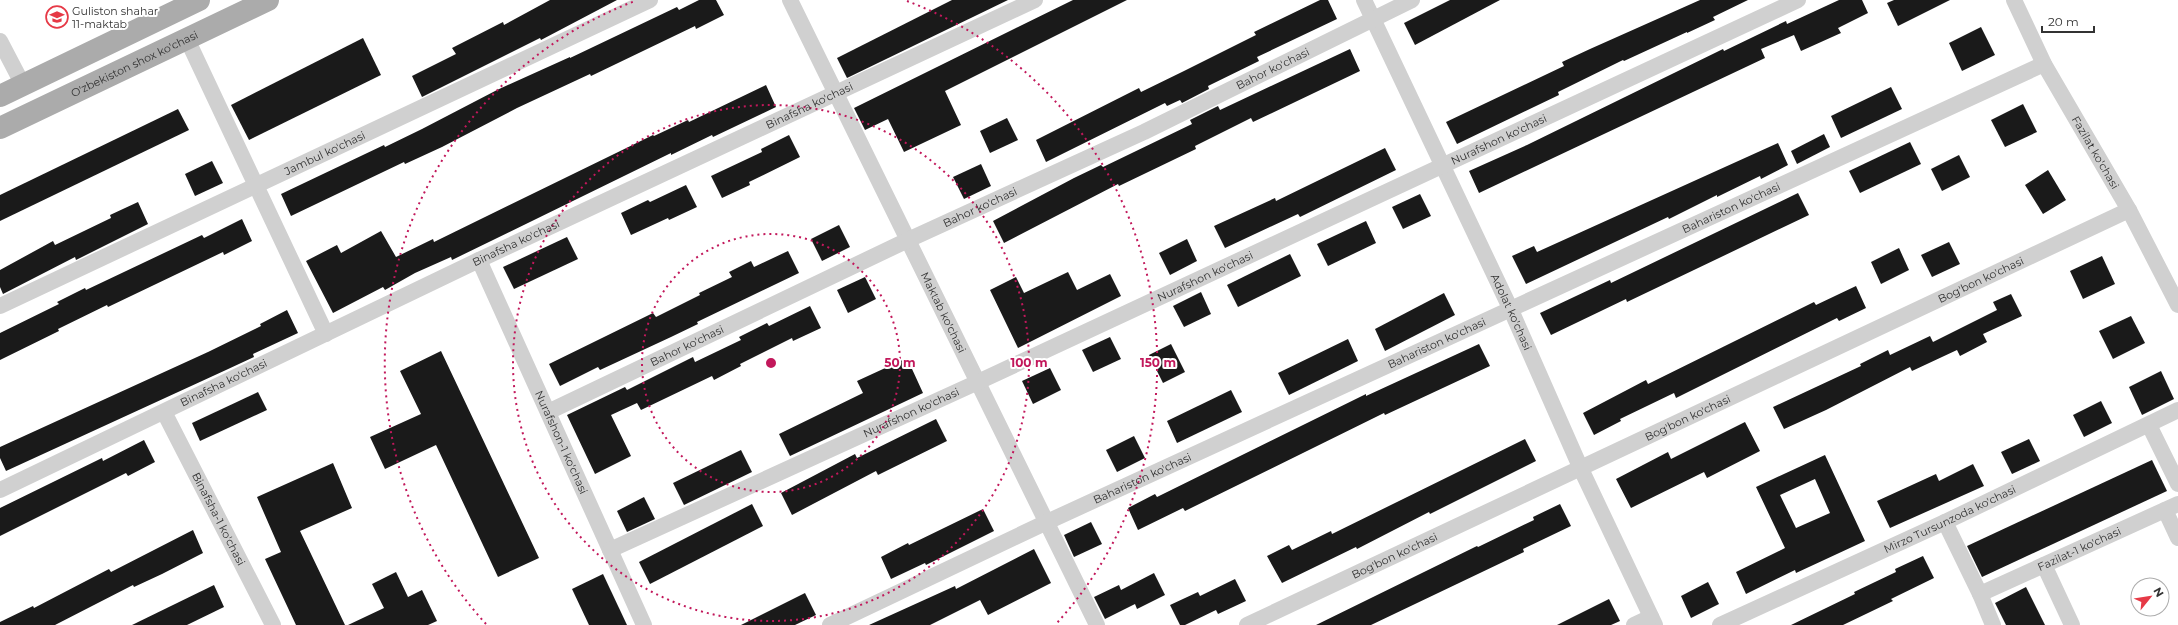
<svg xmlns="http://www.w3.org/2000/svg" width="2178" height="625" font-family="Montserrat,sans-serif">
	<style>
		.building { fill: #1a1a1a; fill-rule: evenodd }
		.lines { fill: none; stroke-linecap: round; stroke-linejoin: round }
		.street { stroke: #d0d0d0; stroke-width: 16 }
		.primary { stroke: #ababab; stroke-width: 22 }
		.ring { fill: none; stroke: #c2185b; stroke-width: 2; stroke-dasharray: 2 4 }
		.labels { text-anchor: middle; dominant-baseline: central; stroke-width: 4; stroke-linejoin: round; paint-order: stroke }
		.poi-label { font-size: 11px; fill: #333; stroke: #fff; text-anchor: start }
		.street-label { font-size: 11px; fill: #333; stroke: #fff }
		.centre { fill: #c2185b; stroke: #fff; stroke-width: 2 }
		.ring-label { font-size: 12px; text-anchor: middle; font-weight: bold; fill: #c2185b; stroke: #fff; stroke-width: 4; stroke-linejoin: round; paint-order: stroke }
	</style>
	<rect width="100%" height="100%" fill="#fff"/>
	<g class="building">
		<path d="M550,0h67l-76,40 -1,-2 -118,59 -10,-21 44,-22 -4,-6 51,-26 1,3z"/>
		<path d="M699,0h17l8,15 -28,14 -1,-3 -104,50 -1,-2 -73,34 -75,39 -37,17 -1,-2 -113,54 -10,-22 103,-49 1,2 37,-18 75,-39 73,-33v1l107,-51 2,3z"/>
		<path d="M952,0h56l-161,78 -10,-20z"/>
		<path d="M1073,0h54l-182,91 16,34 -57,27 -16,-33 -23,11 -11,-22z"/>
		<path d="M1320,0h8l9,19 -80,38 2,4 -51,25 1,3 -27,14 -2,-3 -13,6 -2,-3 -119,59 -10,-22 103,-52 2,4 43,-21 72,-36 -2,-3z"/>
		<path d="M1450,0h50l-85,45 -11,-22z"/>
		<path d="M1700,0h48l-35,17 2,3 -28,13v-1l-63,29 -1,-1 -65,32 1,3 -102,49 -11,-22 118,-56 -2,-4 28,-13z"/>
		<path d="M1839,0h23l6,13 -30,15 3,5 -40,18 -7,-16 -33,14 4,9 -286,135 -10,-22 58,-26 196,-96 1,2 62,-30 1,3z"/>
		<path d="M1894,0h56l-52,26 -11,-23z"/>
		<path d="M1981,27l14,28 -33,16 -13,-28z"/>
		<path d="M363,38l18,37 -132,65 -18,-35z"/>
		<path d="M1350,49l10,22 -107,51 -2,-4 -56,28 1,3 -77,37 -1,-2 -114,59 -11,-22 81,-43 27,-13 2,2 89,-43 -2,-4 28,-14 2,4z"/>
		<path d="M766,85l10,22 -63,30 -1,-2 -41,20v-2l-219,107 -1,-3 -36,16 -30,17 -2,-3 -50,26 -27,-52 31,-16 4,8 40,-22 15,26 37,-18 1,3 219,-107 1,1 34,-16 1,2z"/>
		<path d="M1891,87l11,22 -61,29 -10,-22z"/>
		<path d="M2023,104l14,28 -32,15 -14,-27z"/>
		<path d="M178,109l11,21 -189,91v-26z"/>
		<path d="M1007,118l11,22 -28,13 -10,-22z"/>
		<path d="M1824,134l6,13 -33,17 -6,-13z"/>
		<path d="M789,135l11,22 -51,25 1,3 -28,13 -11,-22 51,-24 -1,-3z"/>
		<path d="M1910,142l11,22 -61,29 -11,-22z"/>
		<path d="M1778,143l10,22 -27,14 -1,-3 -43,21v-2l-48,24 -1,-2 -142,67 -14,-28 22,-10 3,6z"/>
		<path d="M1385,148l11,22 -96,47 -2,-3 -73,34 -11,-22 61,-28 1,3z"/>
		<path d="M1959,155l11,22 -28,14 -11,-22z"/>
		<path d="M212,161l11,22 -28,13 -10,-22z"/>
		<path d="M981,164l10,22 -27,13 -11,-22z"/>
		<path d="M2048,170l18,30 -23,14 -18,-29z"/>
		<path d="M686,185l11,22 -28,13 -1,-2 -37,17 -10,-22 27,-13 2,2z"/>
		<path d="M1798,193l11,22 -182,87 -1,-3 -75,36 -11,-22 70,-33 1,3z"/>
		<path d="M1420,194l11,22 -28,13 -11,-22z"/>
		<path d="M138,202l10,22 -72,36 -1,-3 -72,37 -3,-7v-17l53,-29 2,4 56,-27 -1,-3z"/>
		<path d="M242,219l10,22 -28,14 -1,-3 -115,55 -1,-2 -49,24 1,2 -59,29v-27l59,-29 -2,-2 28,-14 1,2 116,-55 2,3z"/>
		<path d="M1366,221l10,22 -48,23 -11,-22z"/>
		<path d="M839,225l11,22 -28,14 -11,-22z"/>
		<path d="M567,237l11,22 -64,30 -11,-22z"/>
		<path d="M1187,239l10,22 -27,14 -11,-22z"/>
		<path d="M1949,242l11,22 -28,13 -11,-22z"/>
		<path d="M1899,248l10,22 -28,14 -10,-22z"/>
		<path d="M788,251l11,22 -102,49 1,2 -27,13 -71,33 -2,-3 -38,19 -11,-22 104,-51 3,4 44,-22 -1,-2 33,-16 -3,-5 22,-11 3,6z"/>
		<path d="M1290,254l11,22 -63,31 -11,-22z"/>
		<path d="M2102,256l13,28 -32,15 -13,-28z"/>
		<path d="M1068,272l9,18 33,-16 11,22 -103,52 -28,-58 26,-13 8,16z"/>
		<path d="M865,277l11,22 -28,14 -11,-23z"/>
		<path d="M1856,286l10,22 -27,13 -2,-3 -161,80 -2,-5 -54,26 1,2 -27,14 -11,-22 63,-33 2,4 166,-82 2,3z"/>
		<path d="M1201,292l10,22 -27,13 -11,-21z"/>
		<path d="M1444,293l11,22 -70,36 -10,-22z"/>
		<path d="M2011,294l11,22 -39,18 4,8 -27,14 -3,-6 -45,21 -2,-4 -84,43 -42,19 -11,-22 88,-41 -1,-2 28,-14 2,5 40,-19 3,6 64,-32 -4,-8z"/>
		<path d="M810,306l11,22 -28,13 -1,-3 -52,26 1,2 -27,14 -2,-4 -71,34 -4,-7 -26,12 20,41 -36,18 -28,-59 58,-28 2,3 66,-33 2,5 46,-22 -2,-3 28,-14 2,3z"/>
		<path d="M287,310l11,23 -45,21 1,3 -28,13 -220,101 -6,-13v-11l208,-95 53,-26 -1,-2z"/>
		<path d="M2131,316l14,27 -32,16 -14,-28z"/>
		<path d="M1110,337l11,22 -28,13 -11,-22z"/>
		<path d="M1348,339l10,22 -69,34 -11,-22z"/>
		<path d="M1171,344l14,28 -22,11 -14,-28z"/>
		<path d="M1479,344l11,22 -105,49 -1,-2 -199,98 -2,-3 -45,22 -10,-22 27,-14 2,3 209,-103v2z"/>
		<path d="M441,351l98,207 -41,19 -62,-132 -51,24 -15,-32 51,-23 -21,-43z"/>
		<path d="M907,358l16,35 -133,63 -11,-22 84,-41 -6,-12z"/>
		<path d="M1050,368l11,22 -28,14 -11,-23z"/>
		<path d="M2161,371l13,28 -32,16 -13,-28z"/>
		<path d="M1231,390l11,22 -65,31 -10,-22z"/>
		<path d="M258,392l9,18 -67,31 -8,-18z"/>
		<path d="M2101,401l11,22 -28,14 -11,-22z"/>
		<path d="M936,419l11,22 -69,34 -2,-4 -84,44 -11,-22 74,-39 2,4z"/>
		<path d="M1745,422l15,29 -53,27 -3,-6 -73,36 -15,-29 52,-27 3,7z"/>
		<path d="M1134,436l11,22 -28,14 -11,-22z"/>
		<path d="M1525,439l11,22 -106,53 -1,-2 -72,37 -1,-2 -74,36 -15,-27 22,-11 3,5 39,-19 1,3z"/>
		<path d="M2029,439l11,22 -28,13 -11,-22z"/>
		<path d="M144,440l11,22 -27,14 -2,-3 -126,63v-28l102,-50 1,3z"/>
		<path d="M741,450l11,22 -68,33 -11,-22z"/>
		<path d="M1825,455l40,86 -69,32 -1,-3 -49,24 -10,-22 49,-24 -29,-61zM1815,479l15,34 -34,15 -16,-33z"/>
		<path d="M2152,460l15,31 -185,86 -15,-31z"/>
		<path d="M333,463l19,45 -52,23 45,94h-49l-31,-66 16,-7 -24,-55z"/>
		<path d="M1973,464l11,22 -94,42 -13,-27 59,-27 3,7z"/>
		<path d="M644,497l11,22 -28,13 -10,-21z"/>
		<path d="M752,504l11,22 -113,58 -11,-22z"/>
		<path d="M1560,504l11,22 -48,23 1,3 -153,73h-55l161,-79 1,1 56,-27 -1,-3z"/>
		<path d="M983,509l11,22 -68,34 -1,-2 -34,16 -10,-22 27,-14 1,2z"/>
		<path d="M1091,522l11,22 -28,13 -10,-22z"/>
		<path d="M193,530l10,23 -41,21 -28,13 -1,-2 -78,40h-55v-3l33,-16 1,2 75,-39 2,3z"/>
		<path d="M1034,549l17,34 -63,32 -8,-15 -50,25h-61l86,-39 1,3z"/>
		<path d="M1923,556l11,22 -43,21 2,2 -50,24h-52l64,-31 -1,-2 42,-20 -1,-3z"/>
		<path d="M396,572l12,25 14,-7 15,31 -9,4h-80l36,-17 -12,-24z"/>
		<path d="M1154,573l11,22 -28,14 -2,-5 -30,15 -11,-22 25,-12 2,5z"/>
		<path d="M603,574l24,51h-38l-17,-36z"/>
		<path d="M1235,579l11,22 -28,13 -2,-4 -31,15h-5l-10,-20 28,-13 2,4z"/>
		<path d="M1708,582l11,22 -28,14 -10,-22z"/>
		<path d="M214,585l10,22 -37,18h-55z"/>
		<path d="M2026,587l19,38h-39l-11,-22z"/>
		<path d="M805,593l11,22 -21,10h-54z"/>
		<path d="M1609,599l11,22 -9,4h-54z"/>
	</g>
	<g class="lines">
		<g class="street">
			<path id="s1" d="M790,0l307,625"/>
			<path id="s2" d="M1364,0l147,310 70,159 74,156"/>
			<path id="s3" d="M2014,0l30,64 85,146 49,95"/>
			<path d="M187,39l139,295"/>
			<path d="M0,41l23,44"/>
			<path id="s4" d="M479,260l165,365"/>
			<path id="s5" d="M0,306l650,-306"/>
			<path id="s6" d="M164,412l109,213"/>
			<path id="s7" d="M548,412l360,-172 236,-108 268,-132"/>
			<path d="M2149,425l29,59"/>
			<path id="s8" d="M0,490l479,-230 556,-260"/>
			<path d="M2165,510l13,28"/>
			<path d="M1945,522l35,72 13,31"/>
			<path id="s9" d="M610,550l368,-168 820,-382"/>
			<path d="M2044,565l28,60"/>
			<path id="s10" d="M1980,594l198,-90"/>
			<path id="s11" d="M830,625l217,-103 997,-458"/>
			<path id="s12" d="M1247,625l882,-415"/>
			<path d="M1634,625l17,-8"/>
			<path id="s13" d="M1720,625l225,-103 233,-112"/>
		</g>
		<g class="primary">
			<path d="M0,96l199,-96"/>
			<path id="s14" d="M0,128l268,-128"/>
		</g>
	</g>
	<g class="ring">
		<circle cx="771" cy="363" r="129"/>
		<circle cx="771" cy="363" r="258"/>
		<path d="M486 624A387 387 0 0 1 635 1M907 1A387 387 0 0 1 1056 624"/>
	</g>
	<defs>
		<g id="school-ring" transform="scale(1.15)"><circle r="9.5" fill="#fff" stroke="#e63946" stroke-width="1.5"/><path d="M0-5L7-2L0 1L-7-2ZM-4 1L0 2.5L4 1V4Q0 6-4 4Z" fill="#e63946"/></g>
	</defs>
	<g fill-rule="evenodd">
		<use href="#school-ring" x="57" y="17"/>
	</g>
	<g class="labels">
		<g class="poi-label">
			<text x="72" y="11">Guliston shahar<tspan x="72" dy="13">11-maktab</tspan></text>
		</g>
		<g class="street-label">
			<text stroke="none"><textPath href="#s14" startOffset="149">O'zbekiston shox ko'chasi</textPath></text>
			<text stroke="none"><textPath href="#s7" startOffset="802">Bahor ko'chasi</textPath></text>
			<text stroke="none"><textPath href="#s8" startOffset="896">Binafsha ko'chasi</textPath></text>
			<text stroke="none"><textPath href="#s9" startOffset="979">Nurafshon ko'chasi</textPath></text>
			<text stroke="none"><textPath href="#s5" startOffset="359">Jambul ko'chasi</textPath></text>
			<text stroke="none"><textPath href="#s3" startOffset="173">Fazilat ko'chasi</textPath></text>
			<text stroke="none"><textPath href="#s7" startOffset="478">Bahor ko'chasi</textPath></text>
			<text stroke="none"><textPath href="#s11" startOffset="993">Bahariston ko'chasi</textPath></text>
			<text stroke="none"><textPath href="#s8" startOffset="572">Binafsha ko'chasi</textPath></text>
			<text stroke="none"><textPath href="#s9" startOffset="655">Nurafshon ko'chasi</textPath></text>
			<text stroke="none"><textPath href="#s12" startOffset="811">Bog'bon ko'chasi</textPath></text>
			<text stroke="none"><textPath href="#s2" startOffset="345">Adolat ko'chasi</textPath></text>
			<text stroke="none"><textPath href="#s1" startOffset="348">Maktab ko'chasi</textPath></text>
			<text stroke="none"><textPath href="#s11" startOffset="669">Bahariston ko'chasi</textPath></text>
			<text stroke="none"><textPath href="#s7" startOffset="154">Bahor ko'chasi</textPath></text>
			<text stroke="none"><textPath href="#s8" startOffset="248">Binafsha ko'chasi</textPath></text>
			<text stroke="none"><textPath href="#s9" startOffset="331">Nurafshon ko'chasi</textPath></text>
			<text stroke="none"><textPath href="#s12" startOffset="487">Bog'bon ko'chasi</textPath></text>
			<text stroke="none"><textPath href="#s4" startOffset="200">Nurafshon-1 ko'chasi</textPath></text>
			<text stroke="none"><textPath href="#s11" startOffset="345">Bahariston ko'chasi</textPath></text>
			<text stroke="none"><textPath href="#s6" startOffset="120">Binafsha-1 ko'chasi</textPath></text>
			<text stroke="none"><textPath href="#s13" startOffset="253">Mirzo Tursunzoda ko'chasi</textPath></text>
			<text stroke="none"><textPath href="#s10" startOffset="109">Fazilat-1 ko'chasi</textPath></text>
			<text stroke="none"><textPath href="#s12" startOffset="163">Bog'bon ko'chasi</textPath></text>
		</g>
	</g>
	<circle cx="771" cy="363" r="6" class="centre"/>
	<g class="ring-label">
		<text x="900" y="367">50 m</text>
		<text x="1029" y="367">100 m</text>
		<text x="1158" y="367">150 m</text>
	</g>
	<g transform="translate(2150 597) rotate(60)"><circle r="19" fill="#ffffff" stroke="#adadad"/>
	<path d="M0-3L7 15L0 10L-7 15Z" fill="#e63946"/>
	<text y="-6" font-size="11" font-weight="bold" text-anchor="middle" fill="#333333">N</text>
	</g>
	<path d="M2042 26v6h52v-6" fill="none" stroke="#333333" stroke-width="2"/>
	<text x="2048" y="26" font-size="12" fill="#333333" stroke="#ffffff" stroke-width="3" paint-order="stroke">20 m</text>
</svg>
